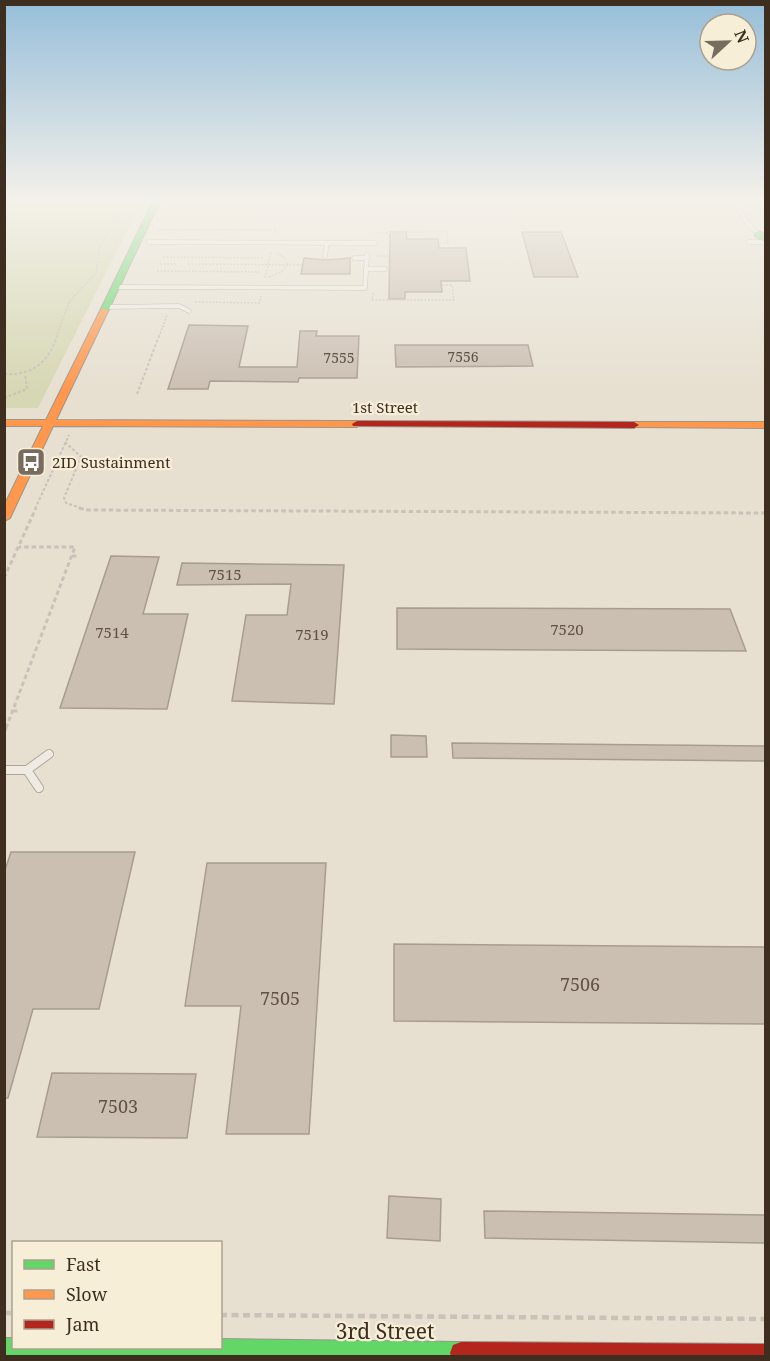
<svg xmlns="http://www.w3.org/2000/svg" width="770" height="1361" font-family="'Noto Serif',serif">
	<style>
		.green { fill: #d6d7b3 }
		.building { fill: #cbbfb2; stroke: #a89c90; stroke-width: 1.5 }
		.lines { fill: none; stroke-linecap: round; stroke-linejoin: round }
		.lane-far1-casing { stroke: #ada599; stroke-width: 5 }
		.lane-casing { stroke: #ada599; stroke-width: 10 }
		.fast-casing { stroke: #9c958a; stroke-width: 2 }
		.slow-casing { stroke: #9c958a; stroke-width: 2 }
		.jam-casing { stroke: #9c958a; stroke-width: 2 }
		.path-far4 { stroke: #c8c2b9; stroke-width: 1.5; stroke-dasharray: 2 1.5; stroke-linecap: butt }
		.path-far3 { stroke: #c8c2b9; stroke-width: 2; stroke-dasharray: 3 2; stroke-linecap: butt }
		.path-far2 { stroke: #c8c2b9; stroke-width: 3; stroke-dasharray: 4.5 3; stroke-linecap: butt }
		.path-far1 { stroke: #c8c2b9; stroke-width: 4; stroke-dasharray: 5 4; stroke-linecap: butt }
		.path { stroke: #c8c2b9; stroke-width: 4.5; stroke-dasharray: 7 4.5; stroke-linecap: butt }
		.lane-far1 { stroke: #efebe3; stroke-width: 4 }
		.lane { stroke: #efebe3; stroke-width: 8 }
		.fast { fill: #63d668; fill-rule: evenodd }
		.slow { fill: #ff974d; fill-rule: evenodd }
		.jam { fill: #b3261e; fill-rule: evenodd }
		.labels { text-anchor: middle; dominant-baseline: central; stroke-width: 4.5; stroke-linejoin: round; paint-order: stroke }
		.far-number-label { font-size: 14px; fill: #605244 }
		.far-street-label { font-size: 15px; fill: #3d2e20; stroke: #f7eed8 }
		.far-poi-label { font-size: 15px; fill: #3d2e20; stroke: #f7eed8; text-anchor: start }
		.number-label { font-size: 15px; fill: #605244 }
		.near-number-label { font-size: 18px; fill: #605244 }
		.near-street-label { font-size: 21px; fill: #3d2e20; stroke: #f7eed8 }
	</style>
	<rect width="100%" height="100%" fill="#e7e0d1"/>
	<path class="green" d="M5,201h137l-104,207h-33z"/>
	<g class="building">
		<path d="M390,232h16l1,7h31l1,9h27l4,33h-29l1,11h-37v7h-16z"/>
		<path d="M522,232h39l17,45h-44z"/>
		<path d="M304,258l21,2 25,-2v16h-49z"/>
		<path d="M189,325l59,1 -9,41h58l3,-36h17l-1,5h43l-2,42h-58l-1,4 -88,-1 -2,8h-40z"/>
		<path d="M395,345h133l5,21 -137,1z"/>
		<path d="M111,556l48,1 -16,57h45l-21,95 -107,-1z"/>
		<path d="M182,563l162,2 -10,139 -102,-3 14,-86h41l4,-31 -114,1z"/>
		<path d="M397,608l333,1 16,42 -349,-2z"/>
		<path d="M391,735l35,1 1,21h-36z"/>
		<path d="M452,743l313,3v15l-312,-3z"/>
		<path d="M11,852h124l-36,157h-66l-25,89h-4v-225z"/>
		<path d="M207,863h119l-17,271h-83l15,-128h-56z"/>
		<path d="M394,944l371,3v77l-371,-3z"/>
		<path d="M52,1073l144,1 -9,64 -150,-1z"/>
		<path d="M389,1196l52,3 -1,42 -53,-3z"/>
		<path d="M484,1211l281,4v28l-280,-5z"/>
	</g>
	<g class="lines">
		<g class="lane-far1-casing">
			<g id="lane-far1">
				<path d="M734,201l14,23 10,10"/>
				<path d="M148,242l227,1"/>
				<path d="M748,242h18"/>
				<path d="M325,256l2,-13"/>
				<path d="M354,258h13"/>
				<path d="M366,269h19"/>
				<path d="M116,287l249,1 2,-34"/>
				<path d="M106,307l73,-1 10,5"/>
			</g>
		</g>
		<g class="lane-casing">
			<g id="lane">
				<path d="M4,770h23"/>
				<path d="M39,788l-12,-18 22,-16"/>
			</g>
		</g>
		<g class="fast-casing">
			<g id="fast">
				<path d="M153,201h7l-52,110 -7,2 -1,-2z"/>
				<path d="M755,232h6l5,5v6l-11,-7z"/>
				<path d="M4,1338h10v10h206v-9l241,3 8,3 3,8 -1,3h-467z"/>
			</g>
		</g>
		<g class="slow-casing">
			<g id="slow">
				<path d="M104,308l4,3 -52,109 301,1 5,3 -5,3 -304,-1 -43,92 -6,3v-15l39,-80h-39v-6h42l54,-109z"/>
				<path d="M634,422h132v6l-136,-1v-4z"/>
			</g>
		</g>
		<g class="jam-casing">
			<g id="jam">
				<path d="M357,421l277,1 5,3 -5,3 -281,-2 -1,-2z"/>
				<path d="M461,1342l305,2v12h-315l-1,-3 3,-8z"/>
			</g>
		</g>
		<g class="path-far4">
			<path d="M158,230h118l-1,4"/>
			<path d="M375,233l72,-2 1,12h-10"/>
			<path d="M376,256h14"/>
			<path d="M163,257l100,1"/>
			<path d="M160,264h17"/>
			<path d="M188,264l114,1"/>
			<path d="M157,271l103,1"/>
			<path d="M269,277l12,-5 7,-7 -4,-8 -8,-4"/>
			<path d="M265,278l6,-26"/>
			<path d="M373,293l-1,7h82l-2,-15h-11"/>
			<path d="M195,302l64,1 2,-7"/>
			<path d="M56,337l13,-35 27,-29 4,-28 19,-28 3,-16"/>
			<path d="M159,337l8,-22"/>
		</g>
		<g class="path-far3">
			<path d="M4,374c28,2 45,-12 53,-38"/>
			<path d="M137,394l22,-58"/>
			<path d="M4,398l23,-9 -2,-15"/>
			<path d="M65,442l16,15 -17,41 2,5 18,6"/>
			<path d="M35,509l34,-74"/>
		</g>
		<g class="path-far2">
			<path d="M79,508l7,2 680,3"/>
			<path d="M72,556h6"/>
			<path d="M4,578l32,-70"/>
			<path d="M13,711h7"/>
			<path d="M6,728l69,-181h-56"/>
		</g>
		<path class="path-far1" d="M4,732l2,-5"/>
		<g class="path">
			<path d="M4,1313h10"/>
			<path d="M220,1315l546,4"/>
		</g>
		<use href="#lane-far1" class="lane-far1"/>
		<use href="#lane" class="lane"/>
		<use href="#fast" class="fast"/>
		<use href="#slow" class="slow"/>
		<use href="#jam" class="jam"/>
	</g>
	<linearGradient id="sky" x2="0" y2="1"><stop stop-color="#96bed9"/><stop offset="0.51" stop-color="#f4f1ea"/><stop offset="1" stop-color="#f4f1ea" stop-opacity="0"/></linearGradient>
	<rect width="770" height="392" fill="url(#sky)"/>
	<defs>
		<g id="bus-square" transform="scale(1.5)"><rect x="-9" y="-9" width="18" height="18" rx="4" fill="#786c5e" stroke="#f7eed8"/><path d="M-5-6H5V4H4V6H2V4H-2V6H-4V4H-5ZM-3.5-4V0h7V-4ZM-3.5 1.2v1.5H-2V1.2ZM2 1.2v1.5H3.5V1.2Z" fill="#fff"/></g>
	</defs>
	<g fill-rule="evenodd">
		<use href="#bus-square" x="31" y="462"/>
	</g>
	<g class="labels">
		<g class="far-number-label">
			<text x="463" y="356">7556</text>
			<text x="339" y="357">7555</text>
		</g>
		<g class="far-street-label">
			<text x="385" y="407">1st Street</text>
		</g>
		<g class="far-poi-label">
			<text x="52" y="462">2ID Sustainment</text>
		</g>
		<g class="number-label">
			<text x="225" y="574">7515</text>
			<text x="567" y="629">7520</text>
			<text x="112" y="632">7514</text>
			<text x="312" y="634">7519</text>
		</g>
		<g class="near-number-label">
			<text x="580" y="984">7506</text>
			<text x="280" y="998">7505</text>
			<text x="118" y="1106">7503</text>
		</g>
		<g class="near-street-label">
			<text x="385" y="1331">3rd Street</text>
		</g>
	</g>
	<rect width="770" height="1361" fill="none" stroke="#3d2e20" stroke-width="12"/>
	<rect x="12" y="1241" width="210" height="108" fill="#f7eed8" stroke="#ada18e" stroke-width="1.5"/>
	<rect x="24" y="1260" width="30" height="9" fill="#63d668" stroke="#ada18e" stroke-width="1.5"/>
	<text x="66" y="1271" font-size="18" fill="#3d2e20">Fast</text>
	<rect x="24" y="1290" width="30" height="9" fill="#ff974d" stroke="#ada18e" stroke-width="1.5"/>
	<text x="66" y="1301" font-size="18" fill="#3d2e20">Slow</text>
	<rect x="24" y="1320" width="30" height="9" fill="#b3261e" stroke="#ada18e" stroke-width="1.5"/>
	<text x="66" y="1331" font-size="18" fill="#3d2e20">Jam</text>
	<g transform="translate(728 42) rotate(68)"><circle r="28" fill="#f7eed8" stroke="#ada18e" stroke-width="1.5"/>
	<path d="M0-4.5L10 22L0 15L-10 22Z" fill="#786c5e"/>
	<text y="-9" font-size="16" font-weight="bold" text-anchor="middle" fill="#3d2e20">N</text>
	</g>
</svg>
